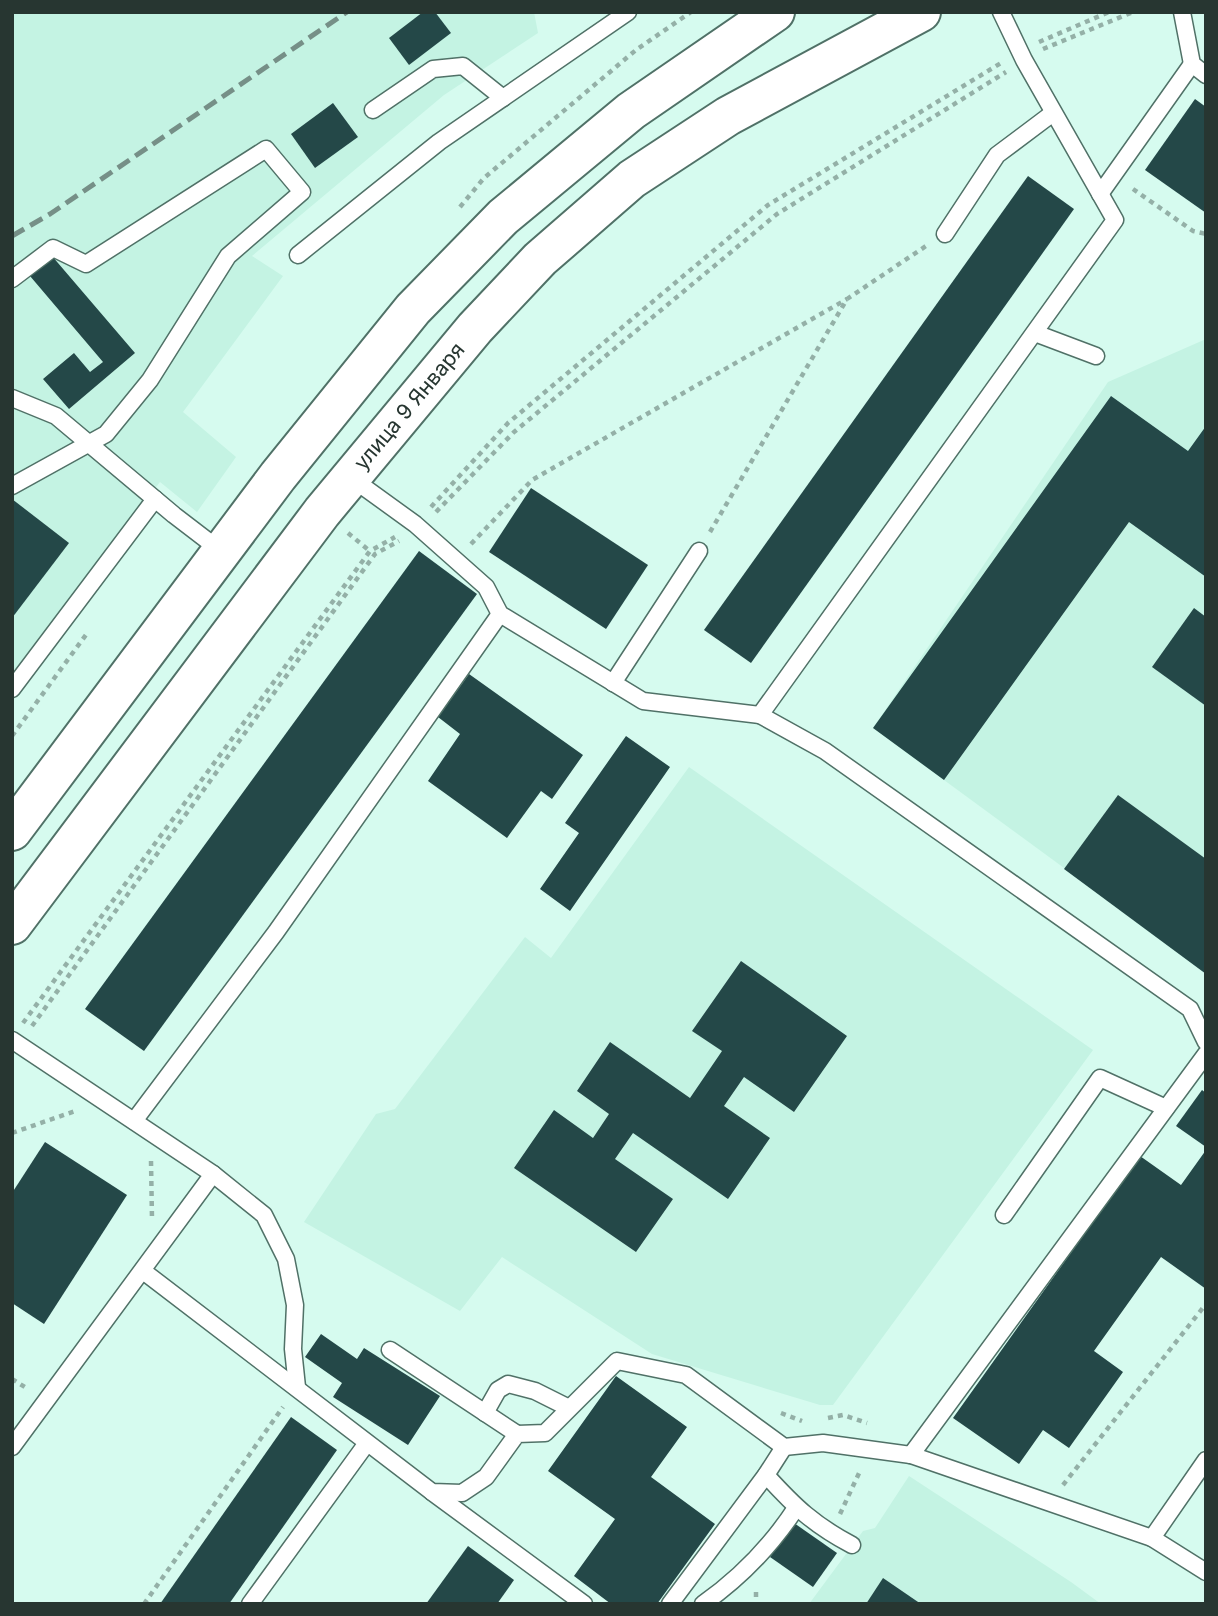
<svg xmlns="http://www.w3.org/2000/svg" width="1218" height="1616" font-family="Inter,sans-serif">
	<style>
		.built { fill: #c4f3e3 }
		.building { fill: #244848 }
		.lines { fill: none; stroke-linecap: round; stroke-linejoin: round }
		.service-casing { stroke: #507167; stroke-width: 19 }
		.secondary-casing { stroke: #507167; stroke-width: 42 }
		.path { stroke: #94b0a7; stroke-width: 4.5; stroke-dasharray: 5 5; stroke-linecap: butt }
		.service { stroke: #fff; stroke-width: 16 }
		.secondary { stroke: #fff; stroke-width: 38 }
		.rail { stroke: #768f87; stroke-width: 5; stroke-dasharray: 14 7; stroke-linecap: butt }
		.labels { text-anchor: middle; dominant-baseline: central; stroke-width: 7; stroke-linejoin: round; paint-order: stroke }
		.street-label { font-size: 21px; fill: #273631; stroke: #fff }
	</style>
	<rect width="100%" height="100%" fill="#d6fbef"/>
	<g class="built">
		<path d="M12,12h522l4,21 -94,62 -192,161 31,20 -100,136 53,45 -39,55 -37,-30 -148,191z"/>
		<path d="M1206,339v633l-333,-244 235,-346z"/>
		<path d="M689,767l404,283 -260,355h-13l-168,-51 -150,-97 -42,54 -156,-89 72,-108 19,-5 130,-172 26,21z"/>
		<path d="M909,1476l162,106 30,22h-292l54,-73 12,-3z"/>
	</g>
	<g class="building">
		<path d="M423,12h12l16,21 -42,32 -20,-27z"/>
		<path d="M1195,99l11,8v106l-61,-43z"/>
		<path d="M333,103l25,34 -43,31 -24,-34z"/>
		<path d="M1028,176l46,33 -323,454 -47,-33z"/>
		<path d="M52,256l83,97 -66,56 -26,-30 31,-26 16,19 13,-10 -73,-86z"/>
		<path d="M1111,396l77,55 18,-25v151l-77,-55 -185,258 -71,-52z"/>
		<path d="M531,488l117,77 -42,64 -117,-77z"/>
		<path d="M12,499l57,44 -57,75z"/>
		<path d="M419,551l58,43 -333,457 -59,-42z"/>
		<path d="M1194,608l12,9v89l-54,-39z"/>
		<path d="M469,674l114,81 -31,44 -11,-8 -34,47 -79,-57 32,-47 -22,-17z"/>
		<path d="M626,736l44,31 -100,144 -30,-22 39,-56 -14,-10z"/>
		<path d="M1118,795l88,64v115l-142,-105z"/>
		<path d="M741,961l106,75 -53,76 -50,-35 -20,29 46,32 -42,61 -95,-66 -18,26 58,40 -37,53 -122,-84 40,-58 39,28 16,-24 -32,-23 33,-49 80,56 32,-47 -30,-20z"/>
		<path d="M1202,1090l4,3v54l-30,-21z"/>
		<path d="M45,1142l82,53 -83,129 -32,-21v-110z"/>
		<path d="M1206,1150v139l-45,-32 -67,94 29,21 -54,76 -26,-18 -24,34 -66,-46 187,-262 41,29z"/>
		<path d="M321,1334l36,25 7,-11 76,48 -32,49 -75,-48 9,-14 -37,-26z"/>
		<path d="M616,1376l71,51 -36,50 64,47 -58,80h-46l-37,-28 41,-57 -67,-48z"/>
		<path d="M291,1417l46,33 -108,154h-69z"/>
		<path d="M794,1523l43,30 -24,34 -43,-30z"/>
		<path d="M468,1546l46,34 -17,24h-71z"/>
		<path d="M883,1578l38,26h-55z"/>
	</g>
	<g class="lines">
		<g class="service-casing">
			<g id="service">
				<path d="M1182,12l10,52 14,11"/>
				<path d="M373,110l60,-41 30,-3 40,32"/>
				<path d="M1100,194l92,-130"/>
				<path d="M945,234l52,-79 56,-42"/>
				<path d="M298,255l141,-113 189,-130"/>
				<path d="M12,279l41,-31 33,16 180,-115 36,43 -74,64 -78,124 -44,54 -94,52"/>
				<path d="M1035,333l61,23"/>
				<path d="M12,398l44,18 118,99 47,36"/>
				<path d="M350,477l65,47 71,63 14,27 143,87 117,14 355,-495 -91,-160 -23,-48"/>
				<path d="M613,683l86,-132"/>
				<path d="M12,689l143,-190"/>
				<path d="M760,715l65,36 365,258 16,33"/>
				<path d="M12,1040l201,134 -201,273"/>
				<path d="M134,1121l142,-189 224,-318"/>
				<path d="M213,1174l51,41 22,44 9,46 -2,44 4,38"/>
				<path d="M1004,1215l96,-137 66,30"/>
				<path d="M143,1271l289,221 30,1 24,-16 31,-43 28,-1 72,-72 69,14 98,72 39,-4 88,12 241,83"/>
				<path d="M390,1350l127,84"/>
				<path d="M485,1413l13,-23 10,-6 27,7 34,17"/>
				<path d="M911,1455l295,-401"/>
				<path d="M1206,1460l-54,78 54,34"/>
				<path d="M766,1475c29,32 48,50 86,70"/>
				<path d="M432,1492l152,112"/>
				<path d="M250,1604l117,-161"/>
				<path d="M670,1604l96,-129 18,-28"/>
				<path d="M703,1604c37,-26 68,-58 93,-96"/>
			</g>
		</g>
		<g class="secondary-casing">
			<g id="secondary">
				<path d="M12,831l266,-355 135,-167 90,-92 128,-106 144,-99"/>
				<path d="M12,925l310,-413 153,-184 65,-69 92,-80 96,-63 193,-104"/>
			</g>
		</g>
		<g class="path">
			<path d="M1039,42l70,-30"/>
			<path d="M1043,49l90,-37"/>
			<path d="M1133,189l60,42 13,3"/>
			<path d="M460,207l24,-29 152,-128 55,-38"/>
			<path d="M431,507l77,-84 260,-218 233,-142"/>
			<path d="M436,512l78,-80 263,-218 229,-142"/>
			<path d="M710,532l137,-233 79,-53"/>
			<path d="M348,533l23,19"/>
			<path d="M471,544l61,-64 315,-181"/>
			<path d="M12,736l76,-104"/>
			<path d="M23,1023l347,-472 25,-14"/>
			<path d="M32,1026l343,-472 24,-13"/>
			<path d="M12,1133l66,-23"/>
			<path d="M151,1161l1,58"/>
			<path d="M12,1379l16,10"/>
			<path d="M781,1413l21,8"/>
			<path d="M828,1418l15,-3 24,8"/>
			<path d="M1063,1485l143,-181"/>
			<path d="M840,1514l20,-43"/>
			<path d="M756,1592v12"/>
			<path d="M144,1604l139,-197"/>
		</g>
		<use href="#service" class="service"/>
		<use href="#secondary" class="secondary"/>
		<path class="rail" d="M12,236l38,-22 297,-202"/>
	</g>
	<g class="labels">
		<g class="street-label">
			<text transform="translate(409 406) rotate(-50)">улица 9 Января</text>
		</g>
	</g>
	<rect width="1218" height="1616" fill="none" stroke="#273631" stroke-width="28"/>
</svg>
